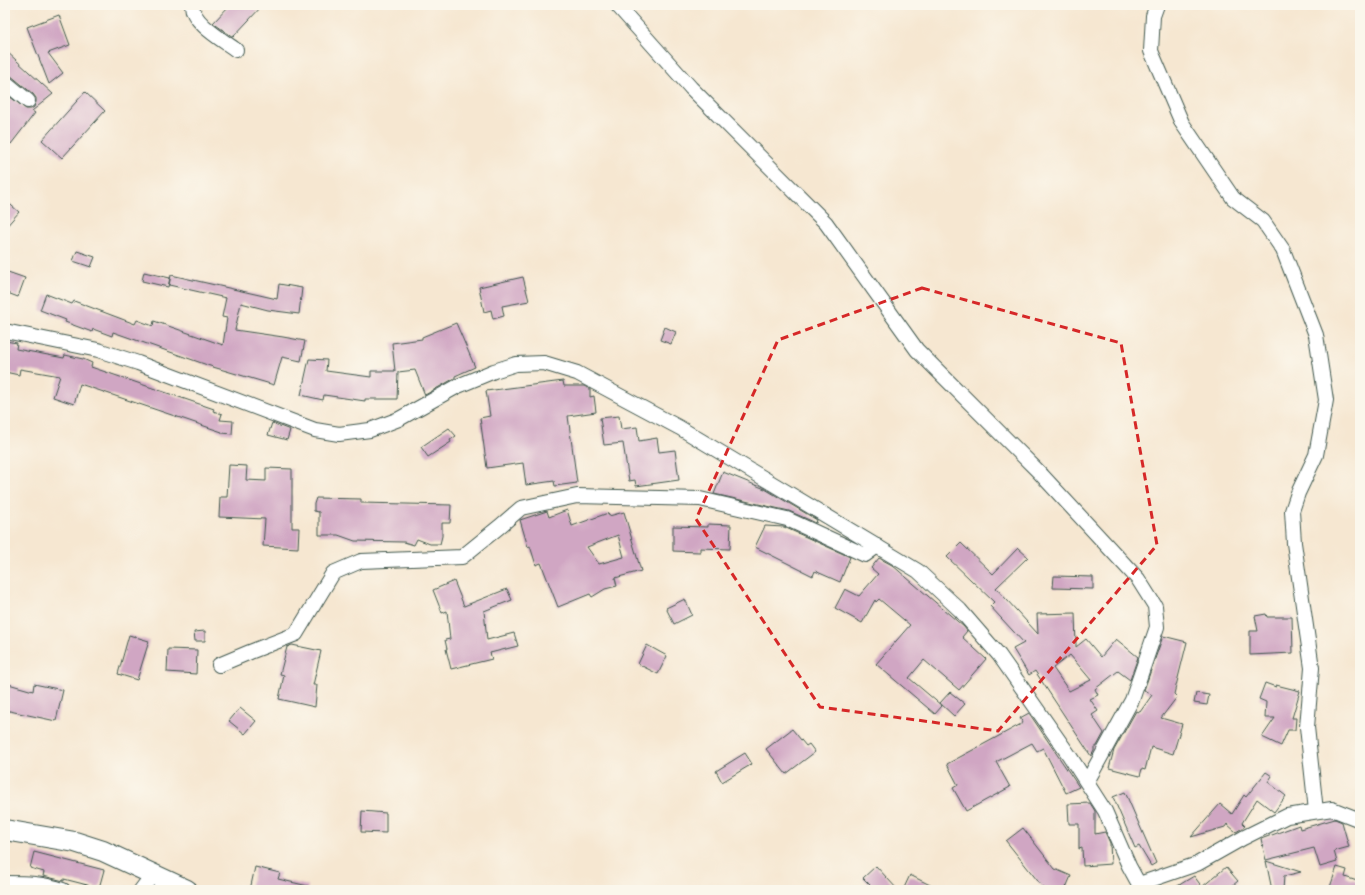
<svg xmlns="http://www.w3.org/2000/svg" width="1365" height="895" font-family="'IM FELL Double Pica',serif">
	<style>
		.building { fill: #d0a6c3; fill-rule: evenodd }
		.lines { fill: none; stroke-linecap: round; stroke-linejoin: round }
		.minor-casing { stroke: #3f564c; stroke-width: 16 }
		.secondary-casing { stroke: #3f564c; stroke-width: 22 }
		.minor { stroke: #fff; stroke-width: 14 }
		.secondary { stroke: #fff; stroke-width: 20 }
		.marked { fill: none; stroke: #d62828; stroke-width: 3; stroke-dasharray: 8 5; stroke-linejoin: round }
	</style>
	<rect width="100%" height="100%" fill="#fbf7ec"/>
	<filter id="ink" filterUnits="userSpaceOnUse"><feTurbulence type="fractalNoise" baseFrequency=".025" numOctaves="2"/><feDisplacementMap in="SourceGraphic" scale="8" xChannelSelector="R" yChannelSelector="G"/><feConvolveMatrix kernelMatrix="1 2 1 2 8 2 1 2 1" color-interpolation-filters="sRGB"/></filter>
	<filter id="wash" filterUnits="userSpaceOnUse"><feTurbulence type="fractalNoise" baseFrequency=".012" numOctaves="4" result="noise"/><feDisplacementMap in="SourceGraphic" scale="16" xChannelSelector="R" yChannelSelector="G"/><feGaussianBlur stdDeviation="0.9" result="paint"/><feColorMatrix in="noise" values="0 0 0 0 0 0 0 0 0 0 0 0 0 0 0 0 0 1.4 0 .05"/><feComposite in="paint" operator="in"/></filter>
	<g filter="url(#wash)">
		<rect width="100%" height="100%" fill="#f6e7d1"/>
		<g id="blocks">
			<g class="building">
				<path d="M230,5h33l-30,32 -20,-14z"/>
				<path d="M59,15l11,30 -22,8 15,20 -14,11 -22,-57z"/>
				<path d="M5,50l48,44 -21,17 3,2 -24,31 -6,-5v-46l21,16h5l3,-2 2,-5v-4l-3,-4 -23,-19 -5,-1z"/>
				<path d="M85,92l20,19 -43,47 -20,-18z"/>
				<path d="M5,200l14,12 -14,16z"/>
				<path d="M77,251l18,6 -4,10 -18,-6z"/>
				<path d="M5,271l20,7 -7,19 -13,-5z"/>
				<path d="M144,272l26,6 -2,9 -26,-6z"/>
				<path d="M171,275l106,24 2,-15 23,4 -3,26 -31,-4 -27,-7 -6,27 48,7 22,4 -4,20 -19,-4 -8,28 -61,-18 -100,-35 -1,4 -19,-7 -1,3 -27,-10 1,-2 -26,-10 6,-16 26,10 2,-3 61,23 2,-4 16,6 1,-5 69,24 4,-27 -5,-1 4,-19 -57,-13z"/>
				<path d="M523,277l6,24 -27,5 2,10 -11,3 -2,-9 -7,2 -5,-25z"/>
				<path d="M456,323l19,44 -20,9v2l-30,17 -10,-25 -17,2 -1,27h-32v2l-41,-6 -1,5 -22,-5 8,-36 18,1 -1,11 45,6v-6h24l-3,-28 30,-4v-2z"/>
				<path d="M665,327l11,5 -5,12 -11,-4z"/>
				<path d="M5,341l12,2 -1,6 48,9 1,-3 18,4 9,4 -1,4 123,42 -1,2 9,3 -2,6 13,1 -1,13 -10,-1v-1l-142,-48 -6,20 -21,-7 7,-21 -40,-7 -1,6 -14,-3z"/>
				<path d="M563,381l1,5h20l6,3v8l4,-1 2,16 -28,4 9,67 -22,3 -1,-5 -28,4 -3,-22 -36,5 -7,-50 10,-2 -4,-25z"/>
				<path d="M619,416l2,13 16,-2 2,14 18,-3 2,14 16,-2 4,30 -43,6 -1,-6 -6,1 -6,-38 -19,2 -4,-27z"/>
				<path d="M272,423l18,7 -3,10 -19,-5z"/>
				<path d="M449,428l7,8 -6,4 1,2 -23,15 -7,-10z"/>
				<path d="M229,465l18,1 -1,14 20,1v-13l26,1v59h7l-1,20 -35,-2 2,-27 -46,-2 1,-20h7z"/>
				<path d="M723,472l42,17 52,31 -1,3 -27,-12 -75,-17z"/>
				<path d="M316,498l45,1v4l90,2 -1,18h-8v13l-2,8h-10l-13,-5 -3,6 -10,-3 -49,-1 -17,-6h-19v-23l-5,-1v-7z"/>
				<path d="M567,510l5,16 36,-13 1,3 15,-4 17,59 -26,7 2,8 -12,3 -13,8 -2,-3 -32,13 -17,-44 -5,2 -6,-19 -2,1 -8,-27 27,-9 2,6zM618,535l6,22 -25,7 -12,-17z"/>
				<path d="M708,524l23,1 -1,24 -30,-1v4l-27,-1v-25l35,1z"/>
				<path d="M765,526l19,1 66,30 -10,25 -25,-11 -2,5 -58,-29z"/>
				<path d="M961,543l32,31 25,-26 10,9 -32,31 42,46 -1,-20 38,-1 1,34 10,-8 15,18 15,-18 22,18 -8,23 -12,-9 -23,18 3,6 -8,4 8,12 -6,4 12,18 -7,13 -3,2v3l-3,5 -56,-85 -6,4 -16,-26 11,-6 -34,-37 4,-4 -47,-45zM1070,655l21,25 -22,11 -16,-23z"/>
				<path d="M879,558l13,7 72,62 3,4 -5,6 24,22 -27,31 -35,-30 -15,18 33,28 -7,8 -59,-50 34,-39 -31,-26 -3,3 -1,-2 -13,23 -27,-15 10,-19 14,7 19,-22 -7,-6z"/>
				<path d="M1054,576l39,1v12l-40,-1z"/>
				<path d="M454,581l10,25 43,-17 5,11 -28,11 3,29 27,-7 4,13 -28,7 2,6 -41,10 -5,-20h1l-2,-9 5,-1 -3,-28 -5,2 -9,-23z"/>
				<path d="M685,599l7,16 -18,9 -8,-16z"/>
				<path d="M1266,614l1,3h25l1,36 -43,2v-24h8l-3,-15z"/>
				<path d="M205,631v10h-10l-1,-9z"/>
				<path d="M129,635l20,6 -12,39 -19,-6z"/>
				<path d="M1163,636l24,6 -13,52 3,3 -16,21 21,6 -9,30 -22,-7 -6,23 -3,-1 -2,7 -31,-8 5,-18 22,-39 4,1 12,-17 -8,-5z"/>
				<path d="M292,645l29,6 -8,34h4l-2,22 -36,-8 5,-24 -4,-1 7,-27z"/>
				<path d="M647,645l20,11 -9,18 -20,-10z"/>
				<path d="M168,649l29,1 -1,24 -29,-2z"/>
				<path d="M5,683l28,8 1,-7 29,6 -7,31 -51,-11z"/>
				<path d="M1265,683l11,4v-2l24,6 -8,27h4l-1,12h-7l-7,16 -19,-9 13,-19h-10l1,-16 -7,-3z"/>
				<path d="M950,692l15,12 -11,12 -14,-13z"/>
				<path d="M1196,693l13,2 -2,10 -13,-2z"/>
				<path d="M240,708l16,13 -11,13 -16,-13z"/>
				<path d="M1029,713l50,74 -13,6 -23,-45 -6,3 -5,-8 -36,19 14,25 -44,24 -13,-23 5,-3 -11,-21 76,-41 -3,-5z"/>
				<path d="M792,729l14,17 3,-2 6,8 -29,22 -20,-25z"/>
				<path d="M745,753l7,11 -30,18 -6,-11z"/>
				<path d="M1266,772l6,4 -4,6 18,14 -12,16 -17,-13 -15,24 3,3 -4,3 -5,3 -9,-8 -2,3 -34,10 29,-33 12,10 12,-19 2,2z"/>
				<path d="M1125,792l31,71 -5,3 -12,-20 -4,2 -22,-51z"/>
				<path d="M1090,803l5,8v23l10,-2 5,11 1,21 -28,2 -1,-18 -3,1v-25h-10l-1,-20z"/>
				<path d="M362,811l24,2v20l-25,-1z"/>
				<path d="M1335,819l7,3 7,25 -15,4 3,11 -17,5 -6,-19 -48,12 -5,-21 38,-14 1,4z"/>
				<path d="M1023,828l32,41 16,7 -6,14h-20l-39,-49z"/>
				<path d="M34,852l70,18 -5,18 -35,-9v2l-21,-5 1,-4 -14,-4z"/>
				<path d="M1266,861l35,11 -17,4 -1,14h-11z"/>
				<path d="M876,866l22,24h-34l6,-5 -7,-7z"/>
				<path d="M255,867l25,6 -2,6 30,7 -1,4h-57z"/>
				<path d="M1226,867l12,14 -11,9h-56l23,-14 8,11z"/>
				<path d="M1337,867l10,3 -2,7 15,5v8h-31z"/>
				<path d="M910,875l30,15h-37z"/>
			</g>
		</g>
	</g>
	<g filter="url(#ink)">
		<use href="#blocks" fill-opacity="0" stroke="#3f564c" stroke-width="1"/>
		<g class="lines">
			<g class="minor-casing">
				<g id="minor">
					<path d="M192,5c0,18 31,35 44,45"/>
					<path d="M617,5l74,83 135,135 91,127 121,121 100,108 17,27 2,21 -25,73 -45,82"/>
					<path d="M1157,5l-4,11 -2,35 31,72 51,75 30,23 20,29 33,85 10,65 -10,55 -18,38 -6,18 2,32 18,125 -5,59 9,84"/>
					<path d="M5,82l23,19"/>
					<path d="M5,331l93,19 40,13 177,67 24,4 31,-4 29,-11 59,-33 36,-15 22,-7 28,-1 33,10 103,55 238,143 42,39 39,45 70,100 36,56 24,55 13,24"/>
					<path d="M219,665l31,-13 46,-18 37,-61 28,-12 101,-4 37,-30 22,-19 56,-12 123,3 87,20 78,36 12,-9"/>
					<path d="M5,883c20,0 39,0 58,7"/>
					<path d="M1139,884l58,-20 46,-26 44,-22 45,-7 28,11"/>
					<path d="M141,890l12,-16"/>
				</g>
			</g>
			<g class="secondary-casing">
				<path id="secondary" d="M5,830l70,12 28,9 84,39"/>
			</g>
			<use href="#minor" class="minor"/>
			<use href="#secondary" class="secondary"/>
		</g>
	</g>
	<path class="marked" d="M922,288l199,55 36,202 -159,186 -178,-24 -124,-188 82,-179z"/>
	<rect width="1365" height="895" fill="none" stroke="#fbf7ec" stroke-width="20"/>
</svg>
